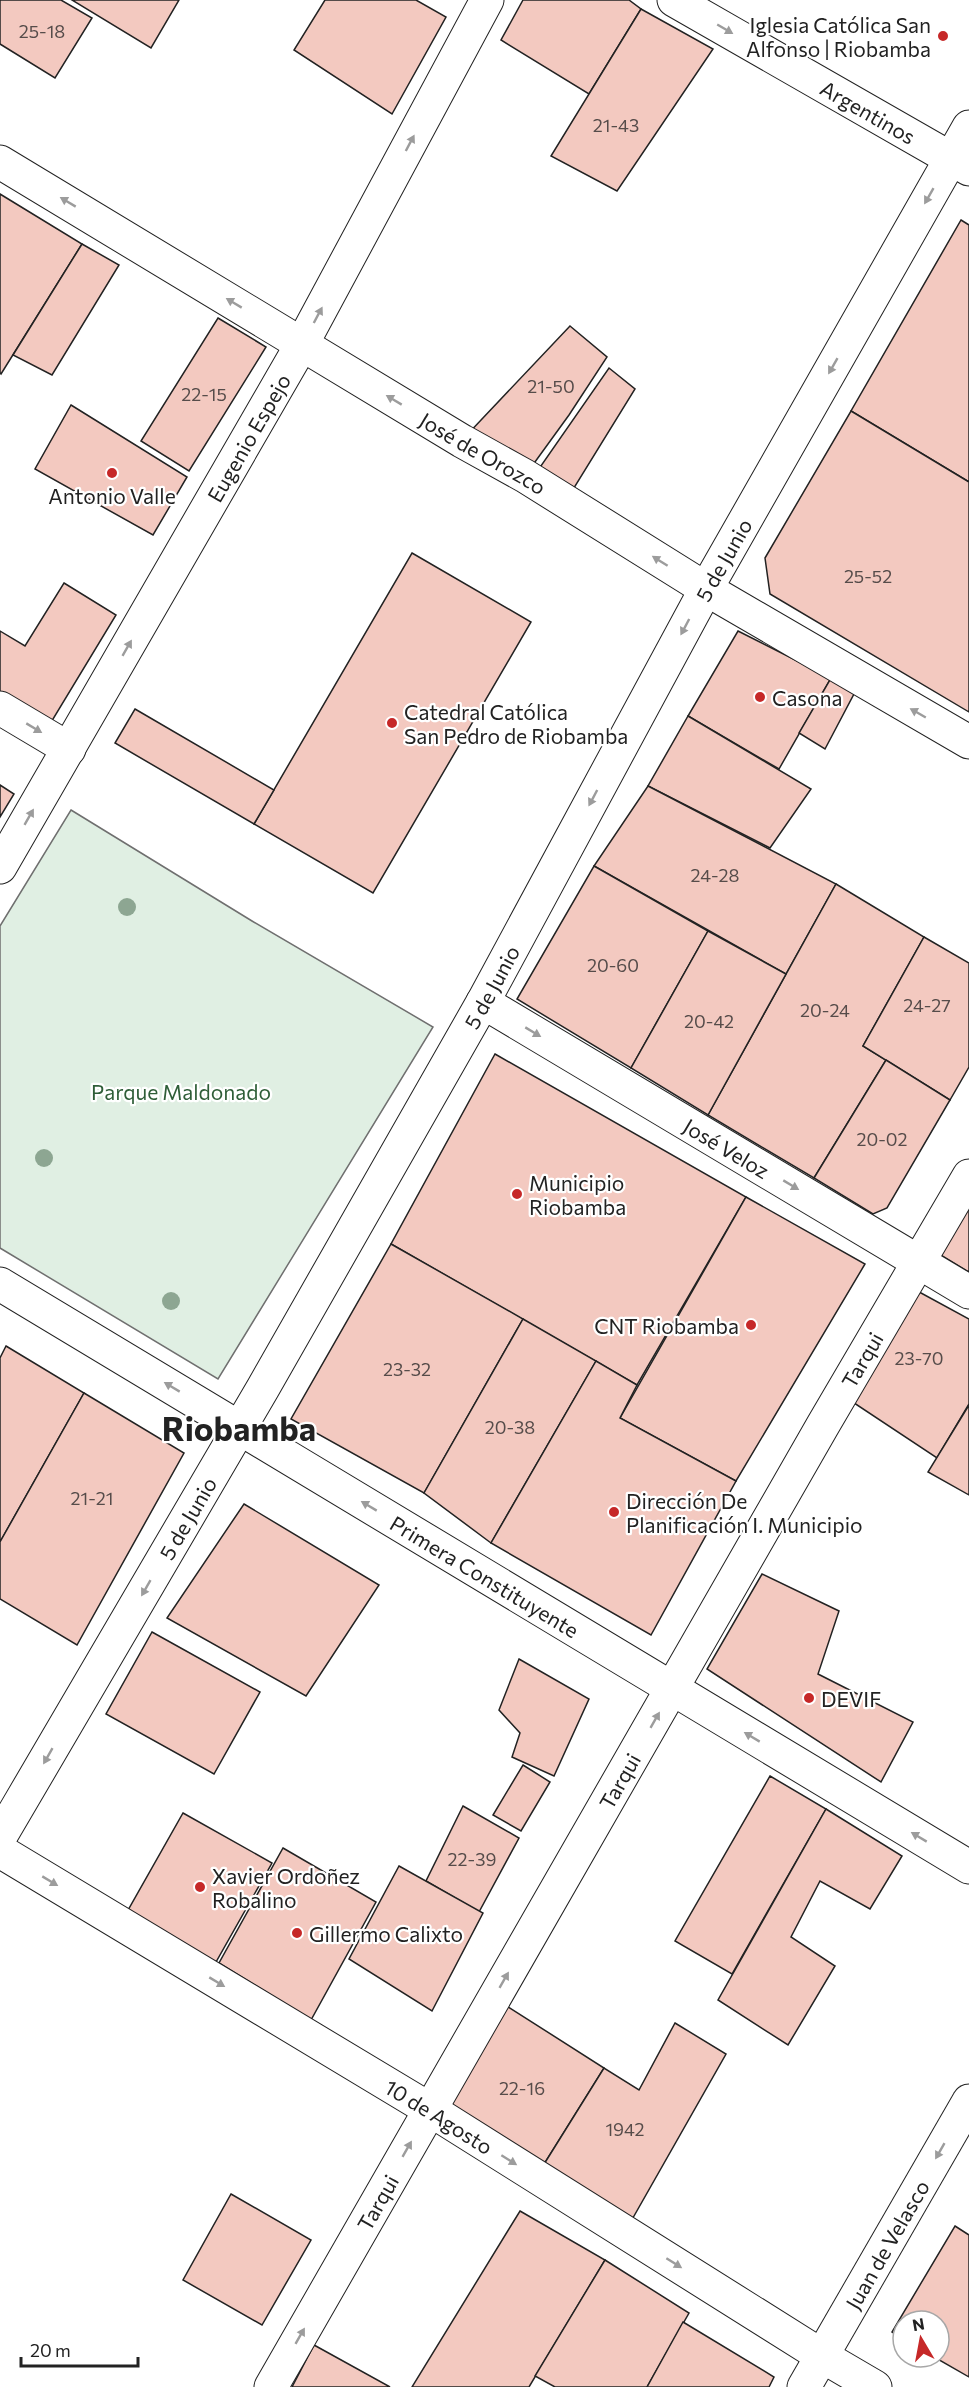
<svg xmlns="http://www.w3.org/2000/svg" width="969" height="2387" font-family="Commissioner,sans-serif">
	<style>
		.green { fill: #e0efe3; stroke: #6f6f6f; stroke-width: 1.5 }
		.building { fill: #f3c9c0; stroke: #222; stroke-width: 1.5 }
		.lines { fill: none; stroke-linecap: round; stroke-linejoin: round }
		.street-casing { stroke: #222; stroke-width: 35 }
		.secondary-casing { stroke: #222; stroke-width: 35 }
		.street { stroke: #fff; stroke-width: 33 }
		.secondary { stroke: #fff; stroke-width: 33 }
		.tree { fill: #8da692 }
		.oneway { fill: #9c9c9c }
		.poi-dot { fill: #c62828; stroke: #fff; stroke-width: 2 }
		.labels { text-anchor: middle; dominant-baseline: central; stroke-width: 4.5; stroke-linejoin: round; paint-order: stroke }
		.number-label { font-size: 18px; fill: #564c4a }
		.poi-label { font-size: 21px; fill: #222; stroke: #fff; text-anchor: start }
		.street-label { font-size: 21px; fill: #222; stroke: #fff }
		.park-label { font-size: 21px; fill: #2f5e38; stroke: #fff }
		.town-label { font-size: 33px; font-weight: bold; fill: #222; stroke: #fff }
	</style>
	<rect width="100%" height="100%" fill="#fff"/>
	<path class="green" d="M71,810l181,111 181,106 -215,352 -218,-131v-322z"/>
	<g class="building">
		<path d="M0,0h61l31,18 -37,60 -55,-34z"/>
		<path d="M72,0h107l-28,48z"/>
		<path d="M325,0h91l30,17 -54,97 -98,-64z"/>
		<path d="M523,0h106l12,9 -52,85 -88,-54z"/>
		<path d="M641,9l72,40 -96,142 -66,-35z"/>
		<path d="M0,194l82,50 -81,130 -1,-1z"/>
		<path d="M961,220l8,5v257l-118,-71z"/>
		<path d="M82,244l37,21 -67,110 -39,-20z"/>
		<path d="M218,318l48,29 -77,124 -48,-30z"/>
		<path d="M570,326l37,31 -38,58 -42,58 -63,-35z"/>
		<path d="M609,368l26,21 -66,107 -33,-23z"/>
		<path d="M71,405l116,72 -34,58 -118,-66z"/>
		<path d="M851,411l118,71v230l-199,-118 -5,-36z"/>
		<path d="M412,553l119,69 -158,271 -119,-69z"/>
		<path d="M64,583l52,32 -69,114 -47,-29v-69l25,15z"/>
		<path d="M738,631l93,47 -52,91 -91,-53z"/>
		<path d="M831,678l24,14 -30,57 -26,-16z"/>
		<path d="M135,709l139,81 -20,34 -139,-81z"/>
		<path d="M688,716l123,73 -41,59 -122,-62z"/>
		<path d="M0,785l14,9 -14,23z"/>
		<path d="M648,786l188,98 -50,90 -192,-108z"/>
		<path d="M594,866l114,65 -77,137 -114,-69z"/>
		<path d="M836,884l88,53 -61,109 23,14 -72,118 -106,-63z"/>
		<path d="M708,931l78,43 -78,141 -77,-47z"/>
		<path d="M924,937l45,26v104l-19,33 -87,-54z"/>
		<path d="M495,1054l251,143 -109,188 -246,-141z"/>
		<path d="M886,1060l64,40 -63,108 -14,6 -59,-36z"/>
		<path d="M969,1193v79l-35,-21z"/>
		<path d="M746,1197l119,67 -129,217 -116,-63z"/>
		<path d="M391,1244l132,75 -99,174 -133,-74z"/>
		<path d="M910,1287l59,32v85l-32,54 -92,-61z"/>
		<path d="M523,1319l73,42 -105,182 -67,-50z"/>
		<path d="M6,1346l78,47 -84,149v-184z"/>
		<path d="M596,1361l41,24 -17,33 116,63 -85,154 -160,-92z"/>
		<path d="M84,1393l100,60 -107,192 -77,-46v-57z"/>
		<path d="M969,1405v90l-41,-23z"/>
		<path d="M244,1504l135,81 -73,111 -139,-78z"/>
		<path d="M762,1574l77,37 -21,63 95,48 -32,60 -174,-113z"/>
		<path d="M152,1632l108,60 -46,82 -108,-60z"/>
		<path d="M519,1659l70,40 -35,77 -42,-19 8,-24 -21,-23z"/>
		<path d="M523,1765l27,17 -29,49 -28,-16z"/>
		<path d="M770,1776l56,33 -94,165 -57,-33z"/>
		<path d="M463,1806l56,32 -40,74 -53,-31z"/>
		<path d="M826,1809l76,47 -32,53 -50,-28 -29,56 44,29 -47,79 -70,-45z"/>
		<path d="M183,1813l89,50 -56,99 -89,-50z"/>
		<path d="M283,1848l93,54 -65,118 -92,-57z"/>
		<path d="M399,1866l84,47 -51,98 -83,-52z"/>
		<path d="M502,2003l102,65 -63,101 -99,-61z"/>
		<path d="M675,2023l51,31 -96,169 -89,-54 63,-101 35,22z"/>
		<path d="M231,2194l80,46 -49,85 -79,-45z"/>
		<path d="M520,2211l85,49 -76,127h-117z"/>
		<path d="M955,2226l14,9v142l-35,-20h5v-36h-36v18l-11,-7z"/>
		<path d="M605,2260l84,53 -42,74h-92l-20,-11z"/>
		<path d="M683,2322l91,55 -5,10h-122z"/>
		<path d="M314,2345l76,42h-98z"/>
	</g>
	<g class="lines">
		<g class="street-casing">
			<g id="street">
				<path id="s1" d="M674,0l295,169"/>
				<path id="s2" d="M0,162l462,279 63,35 181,113 263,153"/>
				<path d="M0,708l69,41"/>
				<path id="s3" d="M483,1002l486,290"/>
				<path id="s4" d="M271,2387l552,-962 146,-249"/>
				<path id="s5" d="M804,2387l165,-286"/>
			</g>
		</g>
		<g class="secondary-casing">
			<g id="secondary">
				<path id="s6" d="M0,867l302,-523 185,-344"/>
				<path id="s7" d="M0,1284l969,583"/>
				<path id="s8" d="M0,1837l263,-449 220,-386 223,-413 263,-462"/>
				<path id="s9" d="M0,1851l429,258 393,247 53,31"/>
			</g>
		</g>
		<use href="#street" class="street"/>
		<use href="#secondary" class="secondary"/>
	</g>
	<g class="tree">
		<circle cx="127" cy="907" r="9"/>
		<circle cx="44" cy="1158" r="9"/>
		<circle cx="171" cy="1301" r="9"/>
	</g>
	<defs><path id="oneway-solid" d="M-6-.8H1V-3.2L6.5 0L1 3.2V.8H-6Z" transform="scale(1.5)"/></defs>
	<g class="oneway">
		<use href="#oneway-solid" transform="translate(725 29) rotate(30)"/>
		<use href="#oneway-solid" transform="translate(410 143) rotate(-62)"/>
		<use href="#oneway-solid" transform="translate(929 196) rotate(120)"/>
		<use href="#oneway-solid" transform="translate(68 202) rotate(-149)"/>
		<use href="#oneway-solid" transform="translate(234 303) rotate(-149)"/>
		<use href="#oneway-solid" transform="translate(318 315) rotate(-62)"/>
		<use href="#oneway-solid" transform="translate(833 366) rotate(120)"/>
		<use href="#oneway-solid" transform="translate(394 400) rotate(-149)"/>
		<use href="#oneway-solid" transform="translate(660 561) rotate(-148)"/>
		<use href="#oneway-solid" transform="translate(685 627) rotate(118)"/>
		<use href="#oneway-solid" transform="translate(127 648) rotate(-60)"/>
		<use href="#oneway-solid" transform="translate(918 713) rotate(-150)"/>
		<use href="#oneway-solid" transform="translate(34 728) rotate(31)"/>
		<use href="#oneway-solid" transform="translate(593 798) rotate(118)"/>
		<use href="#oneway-solid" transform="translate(29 817) rotate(-60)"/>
		<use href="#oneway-solid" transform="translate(533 1032) rotate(31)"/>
		<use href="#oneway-solid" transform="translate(791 1185) rotate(31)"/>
		<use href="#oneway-solid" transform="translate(172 1387) rotate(-149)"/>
		<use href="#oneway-solid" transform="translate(369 1506) rotate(-149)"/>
		<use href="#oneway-solid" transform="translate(146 1588) rotate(120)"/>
		<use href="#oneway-solid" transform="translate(655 1720) rotate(-60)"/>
		<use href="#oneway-solid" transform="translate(752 1737) rotate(-149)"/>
		<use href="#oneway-solid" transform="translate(48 1756) rotate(120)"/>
		<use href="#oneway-solid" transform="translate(919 1837) rotate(-149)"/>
		<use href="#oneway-solid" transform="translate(50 1881) rotate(31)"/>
		<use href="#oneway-solid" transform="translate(504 1980) rotate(-60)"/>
		<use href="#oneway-solid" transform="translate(217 1982) rotate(31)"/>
		<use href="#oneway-solid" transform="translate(407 2149) rotate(-60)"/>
		<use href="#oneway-solid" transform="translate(940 2151) rotate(120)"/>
		<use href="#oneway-solid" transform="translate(509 2160) rotate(32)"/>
		<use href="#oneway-solid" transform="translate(674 2263) rotate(32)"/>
		<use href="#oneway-solid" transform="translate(300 2336) rotate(-60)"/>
	</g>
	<g class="poi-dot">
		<circle cx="943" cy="36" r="6"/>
		<circle cx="112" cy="473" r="6"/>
		<circle cx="760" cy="697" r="6"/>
		<circle cx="392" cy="723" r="6"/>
		<circle cx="517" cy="1194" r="6"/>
		<circle cx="751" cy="1325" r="6"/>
		<circle cx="614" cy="1512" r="6"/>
		<circle cx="809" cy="1698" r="6"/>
		<circle cx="200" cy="1887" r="6"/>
		<circle cx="297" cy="1933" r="6"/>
	</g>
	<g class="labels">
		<g class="number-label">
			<text x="42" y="31">25-18</text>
			<text x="616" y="125">21-43</text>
			<text x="551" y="386">21-50</text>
			<text x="204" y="394">22-15</text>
			<text x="868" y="576">25-52</text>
			<text x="715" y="875">24-28</text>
			<text x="613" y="965">20-60</text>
			<text x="927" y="1005">24-27</text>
			<text x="825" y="1010">20-24</text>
			<text x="709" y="1021">20-42</text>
			<text x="882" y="1139">20-02</text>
			<text x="919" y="1358">23-70</text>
			<text x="407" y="1369">23-32</text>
			<text x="510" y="1427">20-38</text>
			<text x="92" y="1498">21-21</text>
			<text x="472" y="1859">22-39</text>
			<text x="522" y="2088">22-16</text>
			<text x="625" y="2129">1942</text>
		</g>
		<g class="poi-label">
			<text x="931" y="24" text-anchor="end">Iglesia Católica San<tspan x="931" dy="24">Alfonso | Riobamba</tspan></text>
			<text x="112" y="495" text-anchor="middle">Antonio Valle</text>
			<text x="772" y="697">Casona</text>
			<text x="404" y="711">Catedral Católica<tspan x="404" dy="24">San Pedro de Riobamba</tspan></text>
			<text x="529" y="1182">Municipio<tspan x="529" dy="24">Riobamba</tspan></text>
			<text x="739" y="1325" text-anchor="end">CNT Riobamba</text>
			<text x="626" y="1500">Dirección De<tspan x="626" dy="24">Planificación I. Municipio</tspan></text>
			<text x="821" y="1698">DEVIF</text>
			<text x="212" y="1875">Xavier Ordoñez<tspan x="212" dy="24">Robalino</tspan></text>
			<text x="309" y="1933">Gillermo Calixto</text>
		</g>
		<g class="street-label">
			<text stroke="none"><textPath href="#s1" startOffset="224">Argentinos</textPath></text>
			<text stroke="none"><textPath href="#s6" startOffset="496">Eugenio Espejo</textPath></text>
			<text stroke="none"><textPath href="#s2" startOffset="564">José de Orozco</textPath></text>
			<text stroke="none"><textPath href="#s8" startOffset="1468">5 de Junio</textPath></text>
			<text stroke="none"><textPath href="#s8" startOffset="982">5 de Junio</textPath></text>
			<text stroke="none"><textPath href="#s3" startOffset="284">José Veloz</textPath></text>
			<text stroke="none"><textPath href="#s4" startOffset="1185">Tarqui</textPath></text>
			<text stroke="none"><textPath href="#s8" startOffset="370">5 de Junio</textPath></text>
			<text stroke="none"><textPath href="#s7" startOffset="566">Primera Constituyente</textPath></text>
			<text stroke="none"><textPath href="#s4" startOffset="699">Tarqui</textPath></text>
			<text stroke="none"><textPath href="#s9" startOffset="513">10 de Agosto</textPath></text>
			<text stroke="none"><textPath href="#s4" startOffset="213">Tarqui</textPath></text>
			<text stroke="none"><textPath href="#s5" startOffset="165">Juan de Velasco</textPath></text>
		</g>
		<g class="park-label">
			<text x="181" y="1091">Parque Maldonado</text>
		</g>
		<g class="town-label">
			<text x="239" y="1427">Riobamba</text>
		</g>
	</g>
	<g transform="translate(921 2339) rotate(350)"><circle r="28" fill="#ffffff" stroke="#a7a7a7" stroke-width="1.5"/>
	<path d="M0-4.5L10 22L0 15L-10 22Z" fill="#c62828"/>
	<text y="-9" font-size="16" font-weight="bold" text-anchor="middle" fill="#222222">N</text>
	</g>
	<path d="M21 2357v9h117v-9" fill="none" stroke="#222222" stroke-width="3"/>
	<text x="30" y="2357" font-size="18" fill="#222222" stroke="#ffffff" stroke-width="4.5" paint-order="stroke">20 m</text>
</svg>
